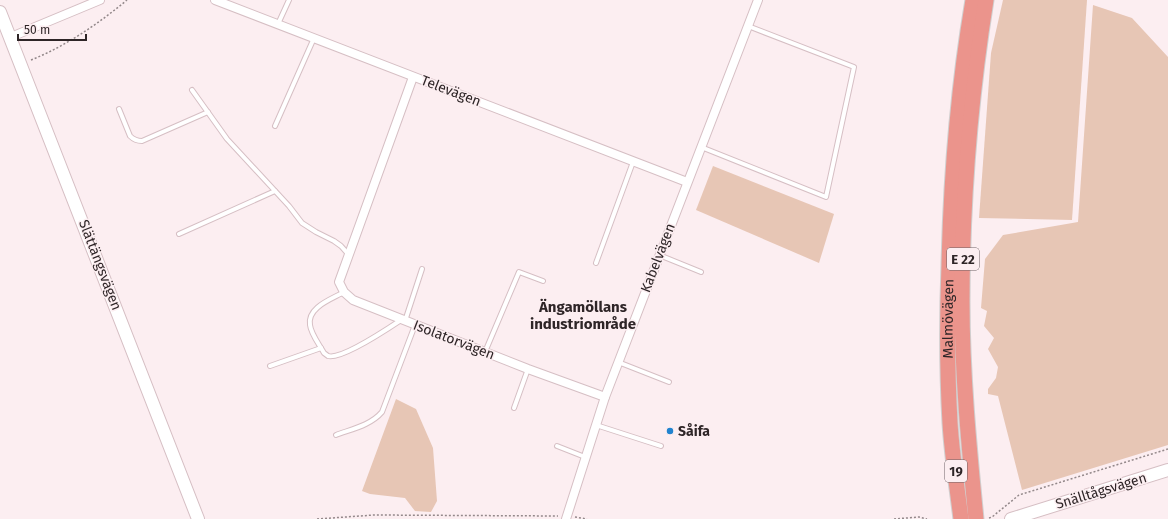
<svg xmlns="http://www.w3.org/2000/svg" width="1168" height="519" font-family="'Fira Sans',sans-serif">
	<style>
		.green { fill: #e7c6b5 }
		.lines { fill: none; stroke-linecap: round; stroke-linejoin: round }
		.lane-casing { stroke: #d6bfc4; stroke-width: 6 }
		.street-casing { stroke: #d6bfc4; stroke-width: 10 }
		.secondary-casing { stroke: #d6bfc4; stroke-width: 14 }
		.highway-casing { stroke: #d1cfcf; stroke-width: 17 }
		.path { stroke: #93888a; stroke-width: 1.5; stroke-dasharray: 2 2; stroke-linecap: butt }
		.lane { stroke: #fff; stroke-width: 4 }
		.street { stroke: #fff; stroke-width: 8 }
		.secondary { stroke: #fff; stroke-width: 12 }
		.highway { stroke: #eb948c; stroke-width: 15 }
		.poi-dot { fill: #2183cf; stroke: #fceef1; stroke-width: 1.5 }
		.labels { text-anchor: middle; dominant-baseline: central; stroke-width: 3; stroke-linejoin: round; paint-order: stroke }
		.shield { fill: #fceef1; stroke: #6c6164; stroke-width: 1 }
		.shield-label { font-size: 13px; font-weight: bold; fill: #2e2527 }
		.street-label { font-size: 14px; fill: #2e2527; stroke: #fceef1 }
		.poi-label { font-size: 14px; font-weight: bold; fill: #2e2527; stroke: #fceef1; text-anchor: start }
		.neighbourhood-label { font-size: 15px; font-weight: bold; fill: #2e2527; stroke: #fceef1 }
	</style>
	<rect width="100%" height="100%" fill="#fceef1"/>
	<g class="green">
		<path d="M1003,0h84l-15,220 -93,-2 12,-165z"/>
		<path d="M1093,5l39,13 36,39v388l-146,45 -24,-94 -10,-2v-5l8,-11 2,-11 -10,-18 6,-11 -10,-12 3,-15 -6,-3 4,-49 18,-24 75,-13z"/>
		<path d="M713,166l121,48 -15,49 -123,-53z"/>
		<path d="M396,399l20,10 17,39 4,53 -6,11 -16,-1 -10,-13 -35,-4 -8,-3z"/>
	</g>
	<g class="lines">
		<g class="lane-casing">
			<g id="lane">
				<path d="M278,24l11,-24"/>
				<path d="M192,90l35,49 62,67 13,17 14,9 18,9 7,5 8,9"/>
				<path d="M119,109l11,27c4,4 7,5 12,5l66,-29"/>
				<path d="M275,126l39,-88"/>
				<path d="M701,147l125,50 28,-130 -106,-41"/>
				<path d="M179,234l96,-43"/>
				<path d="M659,255l42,17"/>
				<path d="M596,263l37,-101"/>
				<path d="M344,292c-12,7 -37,15 -34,33 1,9 9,19 14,28l4,3c13,4 61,-28 73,-36"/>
				<path d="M405,321l17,-52"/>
				<path d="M485,352l34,-80 24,9"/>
				<path d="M618,362l51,20"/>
				<path d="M270,366l51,-18"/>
				<path d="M514,408l14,-39"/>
				<path d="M596,425l65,21"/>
				<path d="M336,435c16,-6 35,-10 46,-23l33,-87"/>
				<path d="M557,446l28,11"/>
			</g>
		</g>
		<g class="street-casing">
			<g id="street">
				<path d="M215,0l472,182"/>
				<path d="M11,37l89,-37"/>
				<path d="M413,77l-74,205 5,10 9,8 175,69 77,28"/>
				<path d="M566,519l39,-122 153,-397"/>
			</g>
		</g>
		<g class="secondary-casing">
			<g id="secondary">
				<path d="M0,12l198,507"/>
				<path d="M1011,519l157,-49"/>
			</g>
		</g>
		<g class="highway-casing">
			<g id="highway">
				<path id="s1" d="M961,519c-4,-32 -9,-64 -11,-96 -3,-53 -3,-105 -1,-158 2,-88 9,-177 24,-265"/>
				<path d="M976,519c-7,-72 -14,-145 -14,-217 0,-101 8,-202 24,-302"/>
			</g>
		</g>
		<g class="path">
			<path d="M31,60c35,-14 67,-36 96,-60"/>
			<path d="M575,517l12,2"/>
			<path d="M989,518l3,-1 27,-22 149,-46"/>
			<path d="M317,519l57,-4 184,1"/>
			<path d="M894,519l25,-2 8,2"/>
		</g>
		<use href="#lane" class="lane"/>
		<use href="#street" class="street"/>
		<use href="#secondary" class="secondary"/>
		<use href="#highway" class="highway"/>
	</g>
	<circle class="poi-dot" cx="670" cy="431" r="4"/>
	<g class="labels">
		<g class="shield">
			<rect x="947" y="248" width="32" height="22" rx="3"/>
			<rect x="945" y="460" width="22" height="22" rx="3"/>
		</g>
		<g class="shield-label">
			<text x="963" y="259">E 22</text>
			<text x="956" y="471">19</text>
		</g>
		<g class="street-label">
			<text transform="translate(451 91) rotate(21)">Televägen</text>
			<text transform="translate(658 258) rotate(-69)">Kabelvägen</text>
			<text transform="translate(100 265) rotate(69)">Slättängsvägen</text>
			<text stroke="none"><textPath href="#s1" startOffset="201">Malmövägen</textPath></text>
			<text transform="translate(454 340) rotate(21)">Isolatorvägen</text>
			<text transform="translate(1101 491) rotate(-17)">Snälltågsvägen</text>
		</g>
		<g class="poi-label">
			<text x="678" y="431">Såifa</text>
		</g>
		<g class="neighbourhood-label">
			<text x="583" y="307">Ängamöllans<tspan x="583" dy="17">industriområde</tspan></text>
		</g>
	</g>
	<path d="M18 34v6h68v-6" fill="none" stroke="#2e2527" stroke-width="2"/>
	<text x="24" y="34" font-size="12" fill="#2e2527" stroke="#fceef1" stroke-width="3" paint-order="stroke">50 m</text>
</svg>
